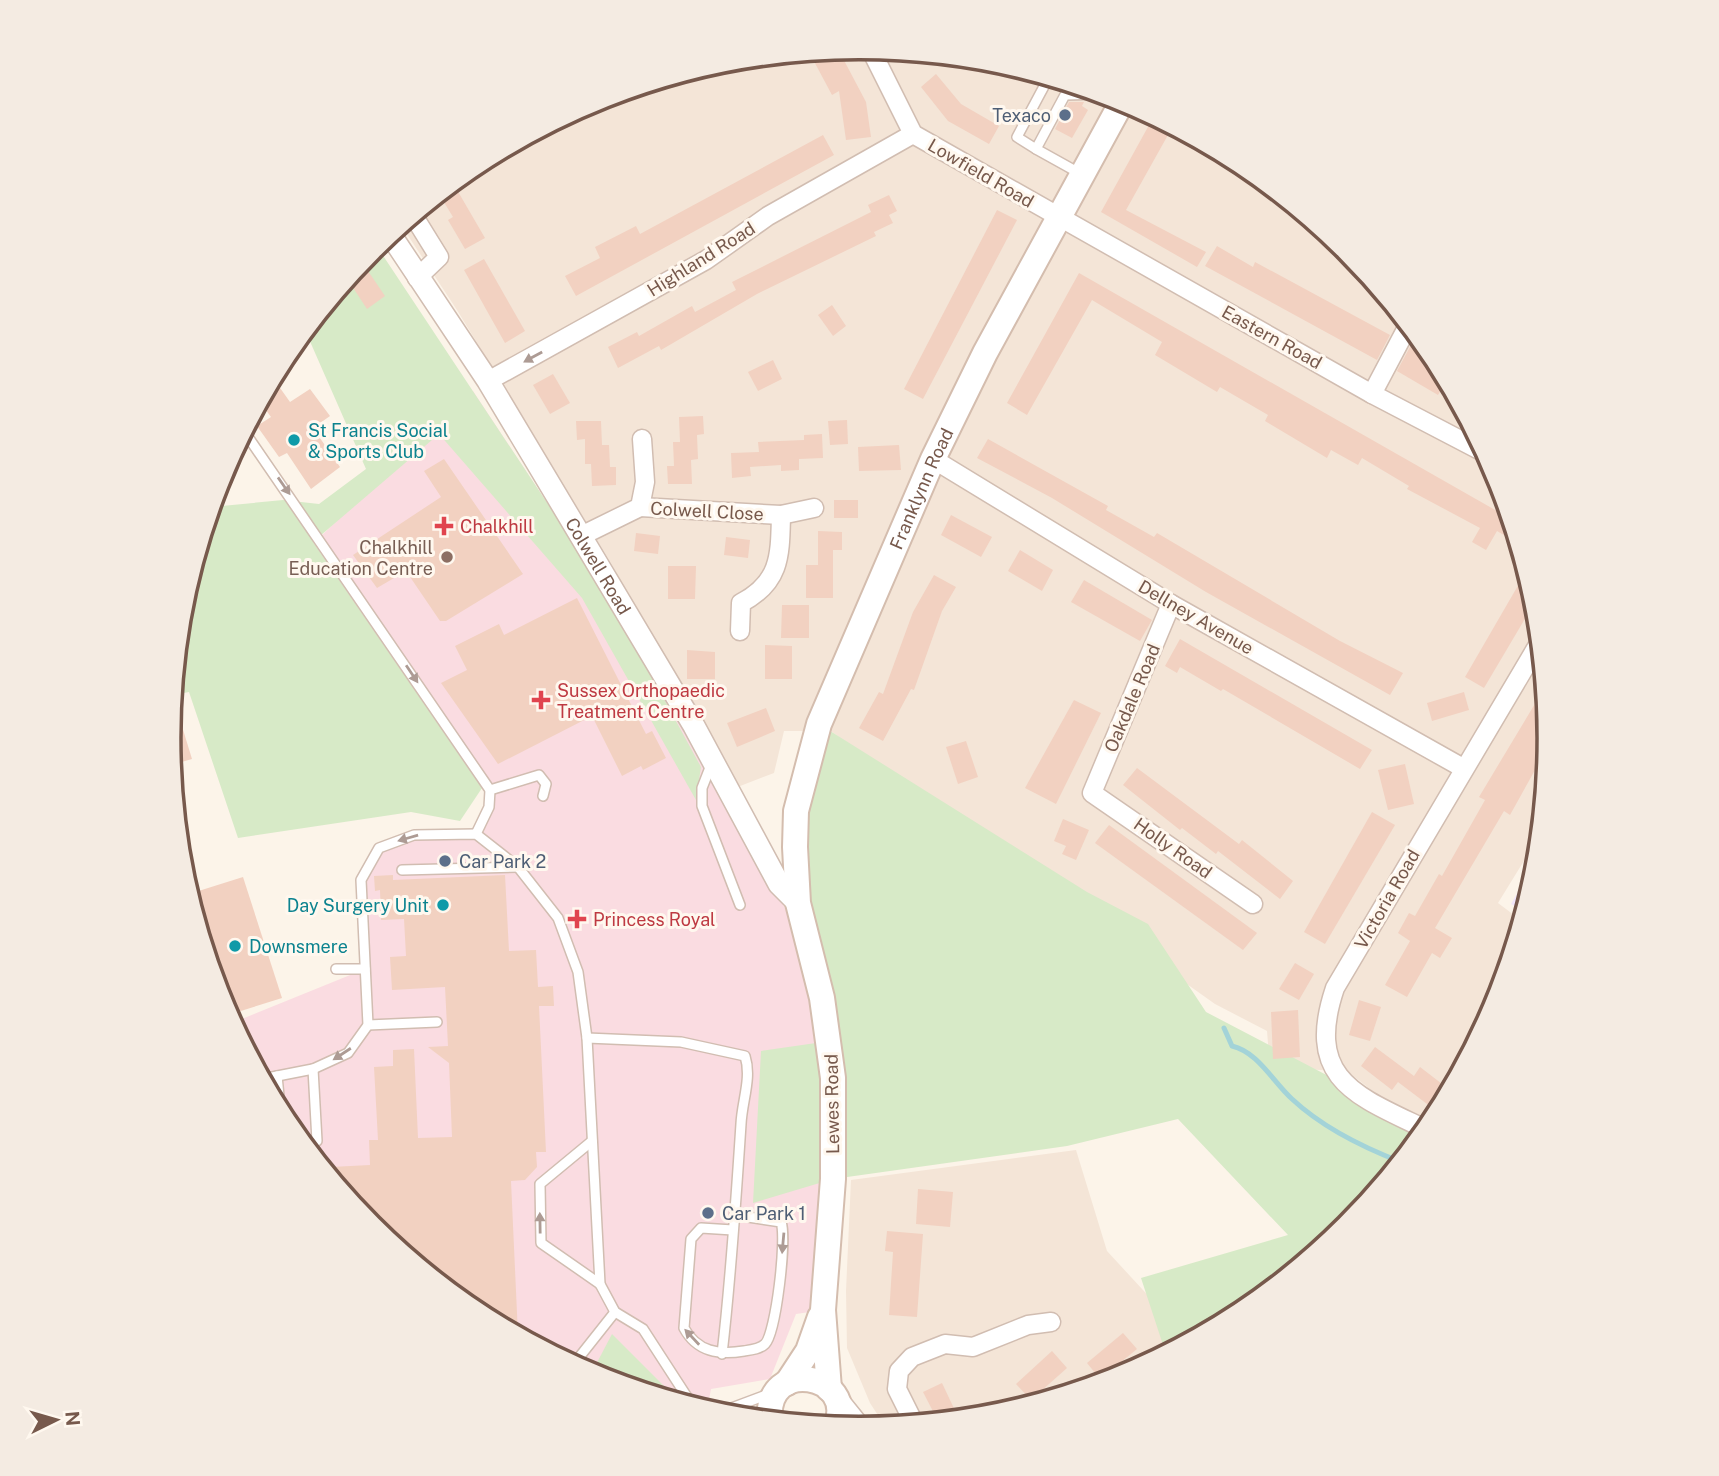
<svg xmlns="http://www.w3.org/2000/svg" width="1719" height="1476" font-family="'Public Sans',sans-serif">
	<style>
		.residential { fill: #f4e5d7 }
		.education { fill: #f1e5f9 }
		.medical { fill: #fadce1 }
		.green { fill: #d7eac7 }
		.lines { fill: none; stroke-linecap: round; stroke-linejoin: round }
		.stream { stroke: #a3d3d8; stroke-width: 5 }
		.building { fill: #f2d1c1 }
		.service-casing { stroke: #d1bdb1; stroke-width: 12 }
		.minor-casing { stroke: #d1bdb1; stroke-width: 21 }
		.tertiary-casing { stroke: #d1bdb1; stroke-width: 24 }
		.secondary-casing { stroke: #d4bdae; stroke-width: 28 }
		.service { stroke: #fff; stroke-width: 9 }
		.minor { stroke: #fff; stroke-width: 18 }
		.tertiary { stroke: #fff; stroke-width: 21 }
		.secondary { stroke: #fff; stroke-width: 24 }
		.oneway { fill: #ad9b94 }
		.service-dot { fill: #5c6f8a; stroke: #fff8ef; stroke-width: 2.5 }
		.culture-dot { fill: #0f9aa8; stroke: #fff8ef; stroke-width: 2.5 }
		.health-dot { fill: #e0444e; stroke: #fff8ef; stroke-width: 2.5 }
		.education-dot { fill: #8d6e63; stroke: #fff8ef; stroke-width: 2.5 }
		.labels { text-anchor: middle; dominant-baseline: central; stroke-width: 6; stroke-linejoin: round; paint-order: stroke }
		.service-label { font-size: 18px; fill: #4e5e75; stroke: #fff8ef; text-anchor: start }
		.street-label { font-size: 18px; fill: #77594c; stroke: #fff8ef }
		.culture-label { font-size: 18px; fill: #0d838f; stroke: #fff8ef; text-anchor: start }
		.health-label { font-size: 18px; fill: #be3a42; stroke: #fff8ef; text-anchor: start }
		.education-label { font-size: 18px; fill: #785e54; stroke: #fff8ef; text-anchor: end }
		.rim { fill: none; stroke: #77594c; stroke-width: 3.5 }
	</style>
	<rect width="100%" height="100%" fill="#fcf4e9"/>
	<g class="residential">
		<path d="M860,47l135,14 129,39 120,64 104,86 86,105 64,119 39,130 13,134 -9,95 -43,70 24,18 -24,82 -69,125 -32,-18 -50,-39 -77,-3 -3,-37 -52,-27 -404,-287 -8,14h-19l-10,42 -39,15 -124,-225 -154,-253 -56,-85 75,-62 120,-63 129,-40z"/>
		<path d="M1076,1150l31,101 83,90 -67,35 -129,40 -109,10 -15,-23 -23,-55 -1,-57 5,-111z"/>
	</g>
	<path class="education" d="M1538,858l-1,15 -12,39 -14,-8z"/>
	<path class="medical" d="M473,391l221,335 116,232 12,40 1,312 -27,4 -26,65 -59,10 -4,21 -112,-34 -120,-64 -104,-86 -86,-105 -53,-98 133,-54 -4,-89 18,-32 35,-13 61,-1 14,-27 1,-17 -170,-253z"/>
	<g class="green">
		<path d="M376,245l227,342 98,180 -5,33 -114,-202 -143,-164 -126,108 169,246 -22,33 -49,-9 -173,26 -49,-146 -16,3 9,-92 29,-96 72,-7 36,4 47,-35 -61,-139z"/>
		<path d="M819,724l268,168 61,32 58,88 222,116 -80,99 -105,86 -77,41 -25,-76 147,-43 -110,-116 -111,27 -234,33 -80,24 8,-152 69,-10 -34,-230z"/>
		<path d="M612,1334l67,67 -88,-27z"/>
	</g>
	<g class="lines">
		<path class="stream" d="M1224,1028l8,18c26,6 41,36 60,53 31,29 70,48 109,63"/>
	</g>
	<g class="building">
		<path d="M838,49l28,53 5,35 -25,3 -7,-49 -7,4 -23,-43z"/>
		<path d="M936,74l25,30 38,22 -10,18 -41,-23 -27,-34z"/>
		<path d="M1069,102h15l-2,4 6,4 -16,28 -17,-9z"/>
		<path d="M1154,116l19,10 -47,84 80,42 -9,15 -96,-55z"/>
		<path d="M823,135l11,20 -258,141 -11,-20 35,-18 -5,-11 41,-21 4,8z"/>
		<path d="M453,183l32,55 -20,11 -17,-29 5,-3 -14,-23z"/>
		<path d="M889,195l8,16 -8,4 4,8 -19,9 2,4 -119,58 -96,56 -2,-4 -41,22 -10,-21 29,-15 2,4 53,-30 3,6 41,-22 -4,-8 139,-70 -3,-7z"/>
		<path d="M997,210l20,10 -94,179 -19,-10z"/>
		<path d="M1217,246l36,21 2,-5 135,73 -13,25 -172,-94z"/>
		<path d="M484,259l41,72 -20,12 -41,-73z"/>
		<path d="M366,268l19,28 -18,13 -19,-29z"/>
		<path d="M1079,273l432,246 8,25 -22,-13 -11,19 -14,-8 8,-14 -73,-39 2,-3 -47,-28 -4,7 -27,-15 -4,8 -62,-37 3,-6 -48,-28 -3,5 -62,-37 7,-13 -70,-42 -65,115 -20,-12z"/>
		<path d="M832,305l14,21 -13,10 -15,-21z"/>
		<path d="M1411,345l29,20 7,14 -9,16 -41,-24z"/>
		<path d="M773,360l9,19 -24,12 -10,-19z"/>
		<path d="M553,374l17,29 -20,11 -17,-29z"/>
		<path d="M273,378l17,24 20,-13 20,27 -17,12 27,39 -29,22 -24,-36 -8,4 -22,-31 14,-9 -11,-15z"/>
		<path d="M703,416l1,18 -7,1 1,24 -7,1 1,24h-24l-1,-18h7l-1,-24h7l-1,-25z"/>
		<path d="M847,420l1,24 -18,1 -2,-24z"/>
		<path d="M576,421h25l1,24h7l1,22h6v18l-24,1 -1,-22h-6v-25l-8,1z"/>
		<path d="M822,434l1,24 -24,1v11l-18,1v-6l-31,2 1,9 -19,2 -1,-25 28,-1 -1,-10 46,-2v-5z"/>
		<path d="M988,439l120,67 -2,4 48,27 3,-4 183,108 63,32 -13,22 -184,-103 -154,-94 -75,-40z"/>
		<path d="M899,445l2,25 -42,1 -1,-24z"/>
		<path d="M444,459l79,115 -77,47h-6l-34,-50 -29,17 -24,-33 88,-58 -17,-26z"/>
		<rect x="834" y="500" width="24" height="18"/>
		<path d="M951,515l41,22 -11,20 -40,-22z"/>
		<path d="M818,531l24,1v18h-9v48h-27v-33h12z"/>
		<path d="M636,533l24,3 -2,18 -24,-3z"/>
		<path d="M726,537l24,3 -2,18 -24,-3z"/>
		<path d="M1020,550l33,20 -11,21 -34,-20z"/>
		<path d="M668,566h28l-1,33h-27z"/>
		<path d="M1527,570l9,30 -52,88 -19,-11z"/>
		<path d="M934,575l22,12 -14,24 -28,79 -3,-1 -28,52 -24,-13 20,-36 4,2 30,-82z"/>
		<path d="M1084,580l68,40 -12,21 -69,-39z"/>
		<path d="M577,598l69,136 6,-3 14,27 -23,12 -2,-4 -19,10 -30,-60 -94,48 -57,-81 26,-13 -12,-24 44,-22 5,11z"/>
		<path d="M782,605h27v33h-28z"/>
		<path d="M1180,639l192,111 -12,19 -137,-80 -2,2 -41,-24 -3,6 -12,-7z"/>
		<path d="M765,645l27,1v33h-27z"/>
		<path d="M687,650l28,2v27h-28z"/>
		<path d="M1545,687l5,56 -40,72 -6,-4 -69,117 17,10 -12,20 -8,-5 -25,44 -22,-12 25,-44 -12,-8 11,-20 6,3 24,-42 3,2 43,-76 -6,-3z"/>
		<path d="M1464,692l5,18 -37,11 -5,-18z"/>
		<path d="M1074,700l27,13 -45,91 -31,-16z"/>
		<path d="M766,708l9,23 -38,16 -10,-24z"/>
		<path d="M181,723l11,36 -21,6 -1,-39z"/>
		<path d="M966,741l12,36 -20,7 -12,-37z"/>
		<path d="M1405,764l9,40 -26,6 -10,-40z"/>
		<path d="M1137,768l102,76 3,-4 51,41 -13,18 -62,-48 -2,3 -34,-26 -2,2 -57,-45z"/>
		<path d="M1372,812l23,13 -70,119 -21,-12z"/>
		<path d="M1063,819l26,11 -13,30 -14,-6 4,-8 -12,-5z"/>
		<path d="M1109,825l148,108 -14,17 -148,-107z"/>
		<path d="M393,875v5l112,-5 4,76 27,-1 2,37 15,-1 1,20h-15l7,146h-10l1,15 -12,13 -14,1 7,154 -43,-23 -104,-86 -40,-48v-11l39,-2 -1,-25h9l-4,-73 19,-1v-16l21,-1 4,89 34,-1 -3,-74 -21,-16 20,-1 -3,-59 -53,3 -2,-33 16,-1 -2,-37 -23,1 -1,-30 -5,1 -1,-15z"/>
		<path d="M243,877l39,121 -54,17 -7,-13 -32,-108z"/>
		<path d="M1295,963l19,11 -15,26 -20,-11z"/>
		<path d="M1359,1000l22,7 -11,34 -21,-6z"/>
		<path d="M1298,1010l2,47 -27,2 -2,-47z"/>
		<path d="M1375,1047l39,29 6,-9 26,20 -15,20 -33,-25 -6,8 -31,-24z"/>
		<path d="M918,1189l35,3 -3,35 -34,-3z"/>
		<path d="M887,1231l36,3 -6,83 -28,-2 4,-63 -8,-1z"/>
		<path d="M1123,1333l14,16 -37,30 -13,-16z"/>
		<path d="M1052,1351l15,17 -36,32 -15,-16z"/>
		<path d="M942,1383l17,36 -21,2 -15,-29z"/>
	</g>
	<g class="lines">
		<g class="service-casing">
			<g id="service">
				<path d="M1036,149l-19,-12 32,-60"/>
				<path d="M1081,174l-45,-25 29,-54 40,-1"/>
				<path d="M244,431l246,359 -1,17 -13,27"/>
				<path d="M711,765l-9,23v18l38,99"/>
				<path d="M490,790l49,-15 7,9 -3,12"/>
				<path d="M402,870l116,-3"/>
				<path d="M336,969h29"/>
				<path d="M368,1025l69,-3"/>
				<path d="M587,1038l94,4 64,14c7,22 -3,45 -4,68 -5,77 -10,153 -19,230"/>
				<path d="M313,1069l4,72"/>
				<path d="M277,1076l2,20"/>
				<path d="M262,1079l51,-10 35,-16 20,-28 -7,-145 18,-32 35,-13 62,-1 42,33 40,51 20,54 9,66 13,246 15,28 28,17 46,71 21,11"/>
				<path d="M592,1141l-52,43 1,59 59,41"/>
				<path d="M733,1230l-32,-2 -10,11 -7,89c13,24 35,27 60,23 7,-1 16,-2 21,-7 11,-11 22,-106 16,-122l-46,-7"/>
				<path d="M573,1365l42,-53"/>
				<path d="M718,1413l51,-19"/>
			</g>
		</g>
		<g class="minor-casing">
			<g id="minor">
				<path d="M870,48l43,86 459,260 115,60"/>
				<path d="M413,215l26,42 -22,21"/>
				<path d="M488,381l218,-121 62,-44 145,-82"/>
				<path d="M1372,394l37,-70"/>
				<path d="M933,459l238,145 292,164"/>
				<path d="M640,507l141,8 33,-7"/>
				<path d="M581,536l59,-29 5,-25 -3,-43"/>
				<path d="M1171,604l-79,189 161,111"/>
				<path d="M740,631l1,-28c40,-21 39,-48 40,-88"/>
				<path d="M1427,1130c-70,-34 -123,-50 -92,-142l206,-348"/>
				<path d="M914,1423l-17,-34 2,-18 13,-14 33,-13 28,3 55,-22 23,-3"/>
			</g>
		</g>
		<g class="tertiary-casing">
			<g id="tertiary">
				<path id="s1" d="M390,234l98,147 122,204 84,141 85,158 19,19"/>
				<path d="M836,1398l25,31"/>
			</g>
		</g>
		<g class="secondary-casing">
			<g id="secondary">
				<path d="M787,1383l21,-32 12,-34"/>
				<path id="s2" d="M829,1389l-6,-79 10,-131v-101l-11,-80 -24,-95 -3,-56 1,-36 23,-87 114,-265 52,-106 138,-253"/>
				<path d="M770,1420c-6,-64 88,-46 66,6"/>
			</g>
		</g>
		<use href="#service" class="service"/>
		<use href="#minor" class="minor"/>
		<use href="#tertiary" class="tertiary"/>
		<use href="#secondary" class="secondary"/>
	</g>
	<defs><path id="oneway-solid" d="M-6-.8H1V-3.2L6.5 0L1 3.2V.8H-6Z" transform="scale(1.75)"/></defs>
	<g class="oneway">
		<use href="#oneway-solid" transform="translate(533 357) rotate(151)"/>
		<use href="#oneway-solid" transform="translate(284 486) rotate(55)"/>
		<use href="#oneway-solid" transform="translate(412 674) rotate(56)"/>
		<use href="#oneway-solid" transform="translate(408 838) rotate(164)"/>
		<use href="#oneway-solid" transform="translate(342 1054) rotate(147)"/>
		<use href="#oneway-solid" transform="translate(540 1223) rotate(-91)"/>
		<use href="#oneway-solid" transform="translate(783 1243) rotate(95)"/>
		<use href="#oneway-solid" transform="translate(692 1337) rotate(-133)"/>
	</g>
	<g class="service-dot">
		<circle cx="1065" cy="115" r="7"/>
		<circle cx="445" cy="861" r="7"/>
		<circle cx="708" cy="1213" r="7"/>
	</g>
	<g class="culture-dot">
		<circle cx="294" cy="440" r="7"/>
		<circle cx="443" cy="905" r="7"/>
		<circle cx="235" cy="946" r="7"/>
	</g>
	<g class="health-dot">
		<path d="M440.5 515.5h7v7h7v7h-7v7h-7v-7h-7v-7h7z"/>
		<path d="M537.5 689.5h7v7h7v7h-7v7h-7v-7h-7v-7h7z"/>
		<path d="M573.5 908.5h7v7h7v7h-7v7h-7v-7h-7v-7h7z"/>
	</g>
	<circle class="education-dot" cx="447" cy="557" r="7"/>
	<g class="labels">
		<g class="service-label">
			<text x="1051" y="115" text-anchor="end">Texaco</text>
			<text x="459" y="861">Car Park 2</text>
			<text x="722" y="1213">Car Park 1</text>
		</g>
		<g class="street-label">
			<text transform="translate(981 173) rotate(30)">Lowfield Road</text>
			<text transform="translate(701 259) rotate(-32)">Highland Road</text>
			<text transform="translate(1272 337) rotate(29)">Eastern Road</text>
			<text stroke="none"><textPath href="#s2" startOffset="929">Franklynn Road</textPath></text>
			<text transform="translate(707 511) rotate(3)">Colwell Close</text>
			<text stroke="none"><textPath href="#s1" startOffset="392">Colwell Road</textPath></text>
			<text transform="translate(1196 617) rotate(30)">Dellney Avenue</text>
			<text transform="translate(1132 698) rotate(-67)">Oakdale Road</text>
			<text transform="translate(1173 848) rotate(35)">Holly Road</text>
			<text transform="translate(1387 899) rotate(-60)">Victoria Road</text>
			<text transform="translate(832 1104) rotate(-91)">Lewes Road</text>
		</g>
		<g class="culture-label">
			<text x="308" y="430">St Francis Social<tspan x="308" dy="21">&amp; Sports Club</tspan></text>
			<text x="429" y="905" text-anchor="end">Day Surgery Unit</text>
			<text x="249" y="946">Downsmere</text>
		</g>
		<g class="health-label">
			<text x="460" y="526">Chalkhill</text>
			<text x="557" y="690">Sussex Orthopaedic<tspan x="557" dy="21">Treatment Centre</tspan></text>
			<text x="593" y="919">Princess Royal</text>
		</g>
		<g class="education-label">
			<text x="433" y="547">Chalkhill<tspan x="433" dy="21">Education Centre</tspan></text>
		</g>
	</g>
	<path d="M0 0H1719V1476H0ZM181 738a678 678 0 1 1 1356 0a678 678 0 1 1-1356 0Z" fill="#f4ebe2" fill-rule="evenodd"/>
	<path class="rim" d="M181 738a678 678 0 1 1 1356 0a678 678 0 1 1-1356 0Z"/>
	<g transform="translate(56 1420) rotate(85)" stroke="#fff8ef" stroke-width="5" paint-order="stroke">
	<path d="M0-5L12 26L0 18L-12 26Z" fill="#77594c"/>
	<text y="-10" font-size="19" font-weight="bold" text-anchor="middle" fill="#77594c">N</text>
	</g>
</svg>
